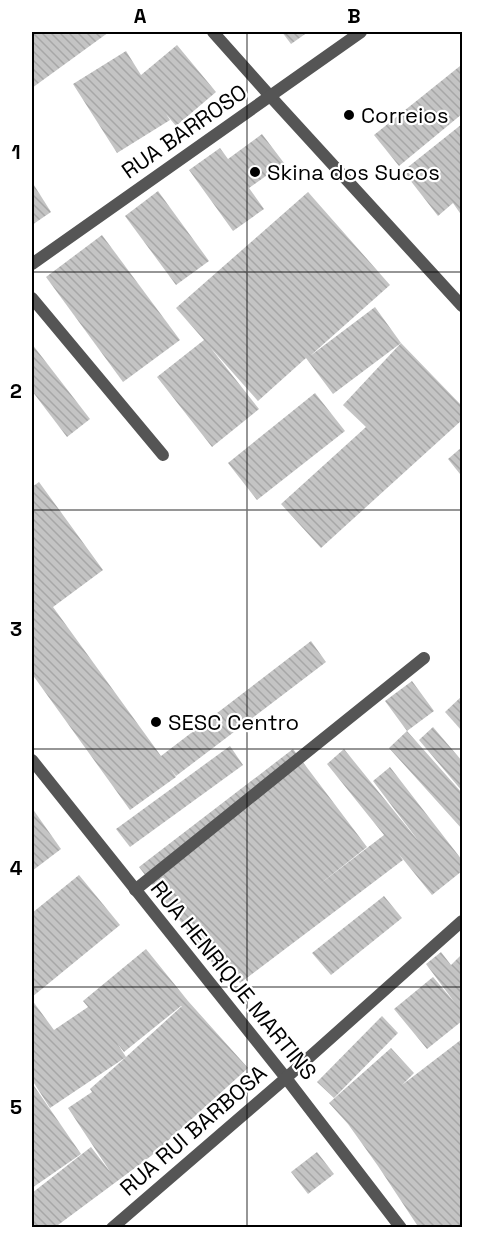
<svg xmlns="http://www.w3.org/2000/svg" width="494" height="1259" font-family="'Space Grotesk',sans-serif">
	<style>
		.building { fill: url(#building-back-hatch); fill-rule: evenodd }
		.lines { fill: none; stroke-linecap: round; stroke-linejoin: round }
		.lane { stroke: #555; stroke-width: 12 }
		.street { stroke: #555; stroke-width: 12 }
		.grid { fill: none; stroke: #000; stroke-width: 1.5; stroke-opacity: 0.55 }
		.poi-dot { fill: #000; stroke: #fff; stroke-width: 2 }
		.labels { text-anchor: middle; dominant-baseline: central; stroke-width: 4.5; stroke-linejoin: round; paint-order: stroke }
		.poi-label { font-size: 22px; fill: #000; stroke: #fff; text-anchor: start }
		.street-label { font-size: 22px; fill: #000; stroke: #fff }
		.neatline { fill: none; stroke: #000; stroke-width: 2 }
		.grid-label { font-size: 20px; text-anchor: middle; font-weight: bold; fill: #000 }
	</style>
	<defs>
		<pattern id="building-back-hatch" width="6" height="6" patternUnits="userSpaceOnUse" patternTransform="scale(1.5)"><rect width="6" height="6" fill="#c4c4c4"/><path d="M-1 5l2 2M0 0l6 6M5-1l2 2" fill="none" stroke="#a7a7a7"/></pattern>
	</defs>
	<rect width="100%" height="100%" fill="#fff"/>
	<g class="building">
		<path d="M32,32h77l-77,56z"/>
		<path d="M282,32h26l-17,12z"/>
		<path d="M177,45l39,47 -40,34 -10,-12 4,6 -53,33 -44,-69 53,-33 15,24z"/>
		<path d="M460,66l2,3v45l-63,52 -25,-31z"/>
		<path d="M462,124v92l-9,-13 -15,13 -35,-45z"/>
		<path d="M262,134l22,29 -35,25 15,21 -31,22 -44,-61 31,-22 8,11z"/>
		<path d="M32,182l19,30 -19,13z"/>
		<path d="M158,191l51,70 -33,24 -51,-69z"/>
		<path d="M308,192l82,93 -80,71 65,-49 26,36 -68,51 -27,-36 -48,43 -48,-54 49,62 -47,38 -55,-70 47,-37 -28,-32z"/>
		<path d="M102,235l78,105 -57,42 -77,-105z"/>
		<path d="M401,343l61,63v14l-141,128 -40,-44 85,-77 -23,-22z"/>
		<path d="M32,344l58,75 -23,18 -35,-46z"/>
		<path d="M315,393l30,38 -88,69 -29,-37z"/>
		<path d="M462,447v26l-2,1 -12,-15z"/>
		<path d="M39,482l64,88 -50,37 108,149 150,-115 15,21 -150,114 -6,-8 6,9 -46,33 -98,-136v-187z"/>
		<path d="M412,681l22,30 -27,20 55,62v36l-73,-81 18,-17 -22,-30z"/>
		<path d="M462,696v35l-17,-19z"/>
		<path d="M433,727l29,34v30l-43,-51z"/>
		<path d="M230,746l13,19 -113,82 -14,-18z"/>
		<path d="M293,749l74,98 -51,40 68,-52 -57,-71 17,-15 76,94 -47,-62 17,-14 72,93v11l-30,24 -34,-42 5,7 -163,123 -19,-26 -8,7 -74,-97z"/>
		<path d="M32,808l29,41 -29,22z"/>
		<path d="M79,875l41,50 -88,72v-84z"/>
		<path d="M384,896l18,22 -71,57 -19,-22z"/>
		<path d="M146,949l42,52 60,67 -97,88 -97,72h-22v-35l59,-46 20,26 -43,-65 24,-16 -2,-3 36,-32 -76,51 -18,-28v-80l22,30 34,-23 -5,-6zM181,1006h1l-56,51 -9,-14 7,9z"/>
		<path d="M441,952l10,13 11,-11v67l-35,28 -33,-40 39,-32 22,26 -29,-39z"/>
		<path d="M382,1016l16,17 -64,65 -17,-16z"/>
		<path d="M462,1039v189h-43l-41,-62 -30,-42 -19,-21 62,-55 23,25 -12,12z"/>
		<path d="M32,1083l49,71 -49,34z"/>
		<path d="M317,1152l17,22 -26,20 -17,-22z"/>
	</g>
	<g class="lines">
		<path class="lane" d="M135,890l289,-232"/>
		<g class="street">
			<path d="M213,32l57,64 192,210"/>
			<path d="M32,264l329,-232"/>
			<path d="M32,298l131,157"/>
			<path d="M32,760l254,318 115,150"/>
			<path d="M112,1228l174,-150 176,-157"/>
		</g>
	</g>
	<path class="grid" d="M247,32v1196M32,272h430M32,510h430M32,749h430M32,987h430"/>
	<g class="poi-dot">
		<circle cx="349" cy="115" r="6"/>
		<circle cx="255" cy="172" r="6"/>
		<circle cx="156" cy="722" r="6"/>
	</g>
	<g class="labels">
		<g class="poi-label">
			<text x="361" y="115">Correios</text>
			<text x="267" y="172">Skina dos Sucos</text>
			<text x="168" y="722">SESC Centro</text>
		</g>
		<g class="street-label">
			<text transform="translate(184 131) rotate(-35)">RUA BARROSO</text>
			<text transform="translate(234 980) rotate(51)">RUA HENRIQUE MARTINS</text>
			<text transform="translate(193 1130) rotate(-41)">RUA RUI BARBOSA</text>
		</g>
	</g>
	<rect width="494" height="1259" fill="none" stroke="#ffffff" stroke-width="66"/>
	<rect x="33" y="33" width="428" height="1193" class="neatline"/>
	<g class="grid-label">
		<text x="140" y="23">A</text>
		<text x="354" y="23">B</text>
		<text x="16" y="159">1</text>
		<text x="16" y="398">2</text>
		<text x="16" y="636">3</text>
		<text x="16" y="875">4</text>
		<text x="16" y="1114">5</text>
	</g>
</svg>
